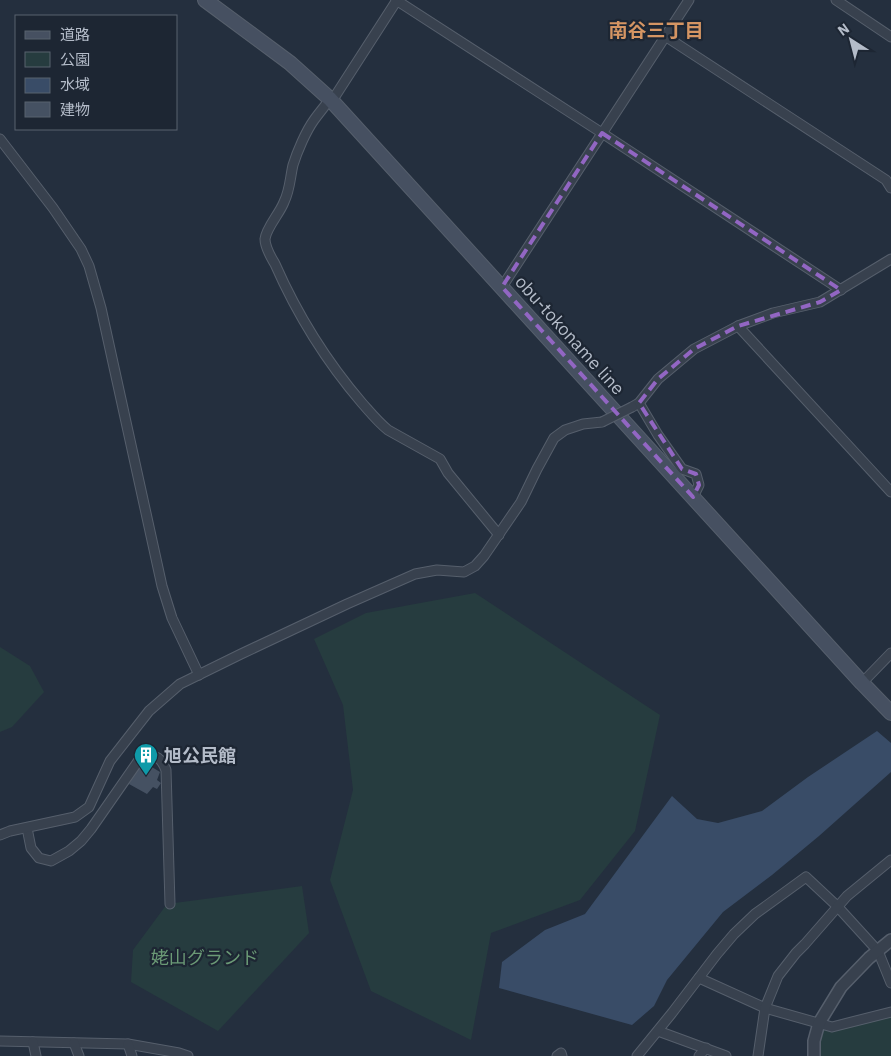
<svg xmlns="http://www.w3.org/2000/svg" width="891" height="1056" font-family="'IBM Plex Sans','Noto Sans JP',sans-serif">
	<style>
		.green { fill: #263c3f }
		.water { fill: #394c67 }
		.building { fill: #455162 }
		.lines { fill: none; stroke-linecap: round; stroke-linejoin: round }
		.minor-casing { stroke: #565f6c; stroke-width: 11 }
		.tertiary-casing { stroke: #565f6c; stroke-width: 14 }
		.secondary-casing { stroke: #565f6c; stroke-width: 16 }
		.minor { stroke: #38414e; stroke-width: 9 }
		.tertiary { stroke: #38414e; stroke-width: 11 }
		.secondary { stroke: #465061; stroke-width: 14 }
		.minor-bridge-casing { stroke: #565f6c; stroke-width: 11; stroke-linecap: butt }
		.minor-bridge { stroke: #38414e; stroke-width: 9 }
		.marked { fill: none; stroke: #9266c3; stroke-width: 4; stroke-dasharray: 10 6; stroke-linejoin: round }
		.labels { text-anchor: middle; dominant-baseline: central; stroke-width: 4.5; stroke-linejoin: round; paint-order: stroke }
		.street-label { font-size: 18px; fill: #b4bcc9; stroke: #1d2633 }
		.poi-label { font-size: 18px; font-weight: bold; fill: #b4bcc9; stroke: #1d2633; text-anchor: start }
		.park-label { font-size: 18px; fill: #6b9a76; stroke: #1d2633 }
		.neighbourhood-label { font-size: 19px; font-weight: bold; fill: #d59563; stroke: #1d2633 }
	</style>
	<rect width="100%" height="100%" fill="#242f3e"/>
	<g class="green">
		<path d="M475,593l185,122 -25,116 -55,69 -89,33 -20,107 -100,-49 -41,-111 23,-90 -10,-85 -29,-66 52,-26z"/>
		<path d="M0,647l30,19 14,26 -32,35 -12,5z"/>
		<path d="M302,886l7,47 -91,98 -87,-49 2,-32 34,-46z"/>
		<path d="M891,1012v44h-77l5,-33 13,4z"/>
	</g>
	<path class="water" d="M877,731l14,12v29l-72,64 -47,39 -49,37 -56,68 -13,26 -22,19 -133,-37 3,-26 43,-32 40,-16 87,-118 25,23 21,4 44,-12 46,-34z"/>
	<path class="building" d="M142,761l18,11 -3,8 4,3 -4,6 -4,-2 -6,7 -18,-10z"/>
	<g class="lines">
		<g class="minor-casing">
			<g id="minor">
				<path d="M396,0l206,133 239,157"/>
				<path d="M836,0l55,37"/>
				<path d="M665,36l221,144 5,8"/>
				<path d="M330,99c-5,7 -11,14 -16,21 -8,11 -17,32 -21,45 -3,13 -3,25 -9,37 -4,11 -18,26 -19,37 0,9 6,18 10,25 22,50 51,97 87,139 8,9 16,19 26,27l52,29 8,14 51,62"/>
				<path d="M332,101l65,-101"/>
				<path d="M0,139l53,69 28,41 8,17 12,42 61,278 10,32 27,57"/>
				<path d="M502,287l187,-287"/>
				<path d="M738,326l153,166"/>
				<path d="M639,403l19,32 24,34 14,5 3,11 -6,12"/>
				<path d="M632,407l7,-4 19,-24 36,-30 44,-23 35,-13 47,-11 71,-43"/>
				<path d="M862,683l29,-30"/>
				<path d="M27,828l4,20 8,10 12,3 18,-10 12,-10 10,-12 48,-69c14,-7 21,-5 27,10l4,134"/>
				<path d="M0,835l10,-4 65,-14 14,-10 21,-46 39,-50 31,-27 61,-30 106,-50 68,-30 22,-4 27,2 11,-6 9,-10 37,-54 16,-33 17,-31 11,-8 18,-6 19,-2"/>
				<path d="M699,978l66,30 67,19 59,-15"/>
				<path d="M658,1031l68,25"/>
				<path d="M0,1041l128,3 51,9 9,3"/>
				<path d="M33,1042l3,14"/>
				<path d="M74,1043l5,13"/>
				<path d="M128,1044l4,12"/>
				<path d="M557,1056l4,-3 1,3"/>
				<path d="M637,1056l35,-43 45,-59 17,-20 21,-20 51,-37 31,29 41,45 13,32"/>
				<path d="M699,1056l7,-8"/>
				<path d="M758,1056l7,-48 13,-32 18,-23 9,-9 42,-48 44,-36"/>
			</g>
		</g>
		<g class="tertiary-casing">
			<path id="tertiary" d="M814,1056v-15l5,-18 22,-36 28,-29 22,-18"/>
		</g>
		<g class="secondary-casing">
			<path id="secondary" d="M205,0l85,63 40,36 532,584 29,30"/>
		</g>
		<use href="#minor" class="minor"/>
		<use href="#tertiary" class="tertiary"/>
		<use href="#secondary" class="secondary"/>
		<g class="minor-bridge-casing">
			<path id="minor-bridge" d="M602,422l30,-15"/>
		</g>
		<use href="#minor-bridge" class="minor-bridge"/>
	</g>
	<path class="marked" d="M602,133l239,157 -21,12 -82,24 -44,23 -36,30 -19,24 43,66 14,5 3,11 -6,12 -191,-210z"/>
	<defs>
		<g id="building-pin" transform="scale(1.25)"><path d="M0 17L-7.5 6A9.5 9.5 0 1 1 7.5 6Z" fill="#0f9aa8" stroke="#1d2633"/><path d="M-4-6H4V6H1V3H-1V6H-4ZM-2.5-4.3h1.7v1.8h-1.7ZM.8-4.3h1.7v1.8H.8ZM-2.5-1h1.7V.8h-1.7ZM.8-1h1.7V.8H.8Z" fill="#fff"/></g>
	</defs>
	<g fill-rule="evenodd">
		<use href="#building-pin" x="146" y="755"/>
	</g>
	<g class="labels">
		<g class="street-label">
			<text transform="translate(570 335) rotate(48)">obu-tokoname line</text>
		</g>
		<g class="poi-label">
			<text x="164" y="755">旭公民館</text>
		</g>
		<g class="park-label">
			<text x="205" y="957">姥山グランド</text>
		</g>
		<g class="neighbourhood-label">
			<text x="656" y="30">南谷三丁目</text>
		</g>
	</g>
	<rect x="15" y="15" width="162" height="115" fill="#1d2633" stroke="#59626f"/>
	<rect x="25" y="31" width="25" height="8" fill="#465061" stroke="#59626f"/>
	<text x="60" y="40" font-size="15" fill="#b4bcc9">道路</text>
	<rect x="25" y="52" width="25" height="15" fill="#263c3f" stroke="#59626f"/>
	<text x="60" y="65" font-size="15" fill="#b4bcc9">公園</text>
	<rect x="25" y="78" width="25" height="15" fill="#394c67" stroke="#59626f"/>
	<text x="60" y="90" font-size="15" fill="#b4bcc9">水域</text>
	<rect x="25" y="102" width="25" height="15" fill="#455162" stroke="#59626f"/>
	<text x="60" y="115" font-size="15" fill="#b4bcc9">建物</text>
	<g transform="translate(851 40) rotate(324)" stroke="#1d2633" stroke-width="4" paint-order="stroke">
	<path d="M0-4L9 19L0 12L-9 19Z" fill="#b4bcc9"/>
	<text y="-8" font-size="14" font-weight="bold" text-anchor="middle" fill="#b4bcc9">N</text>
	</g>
</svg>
